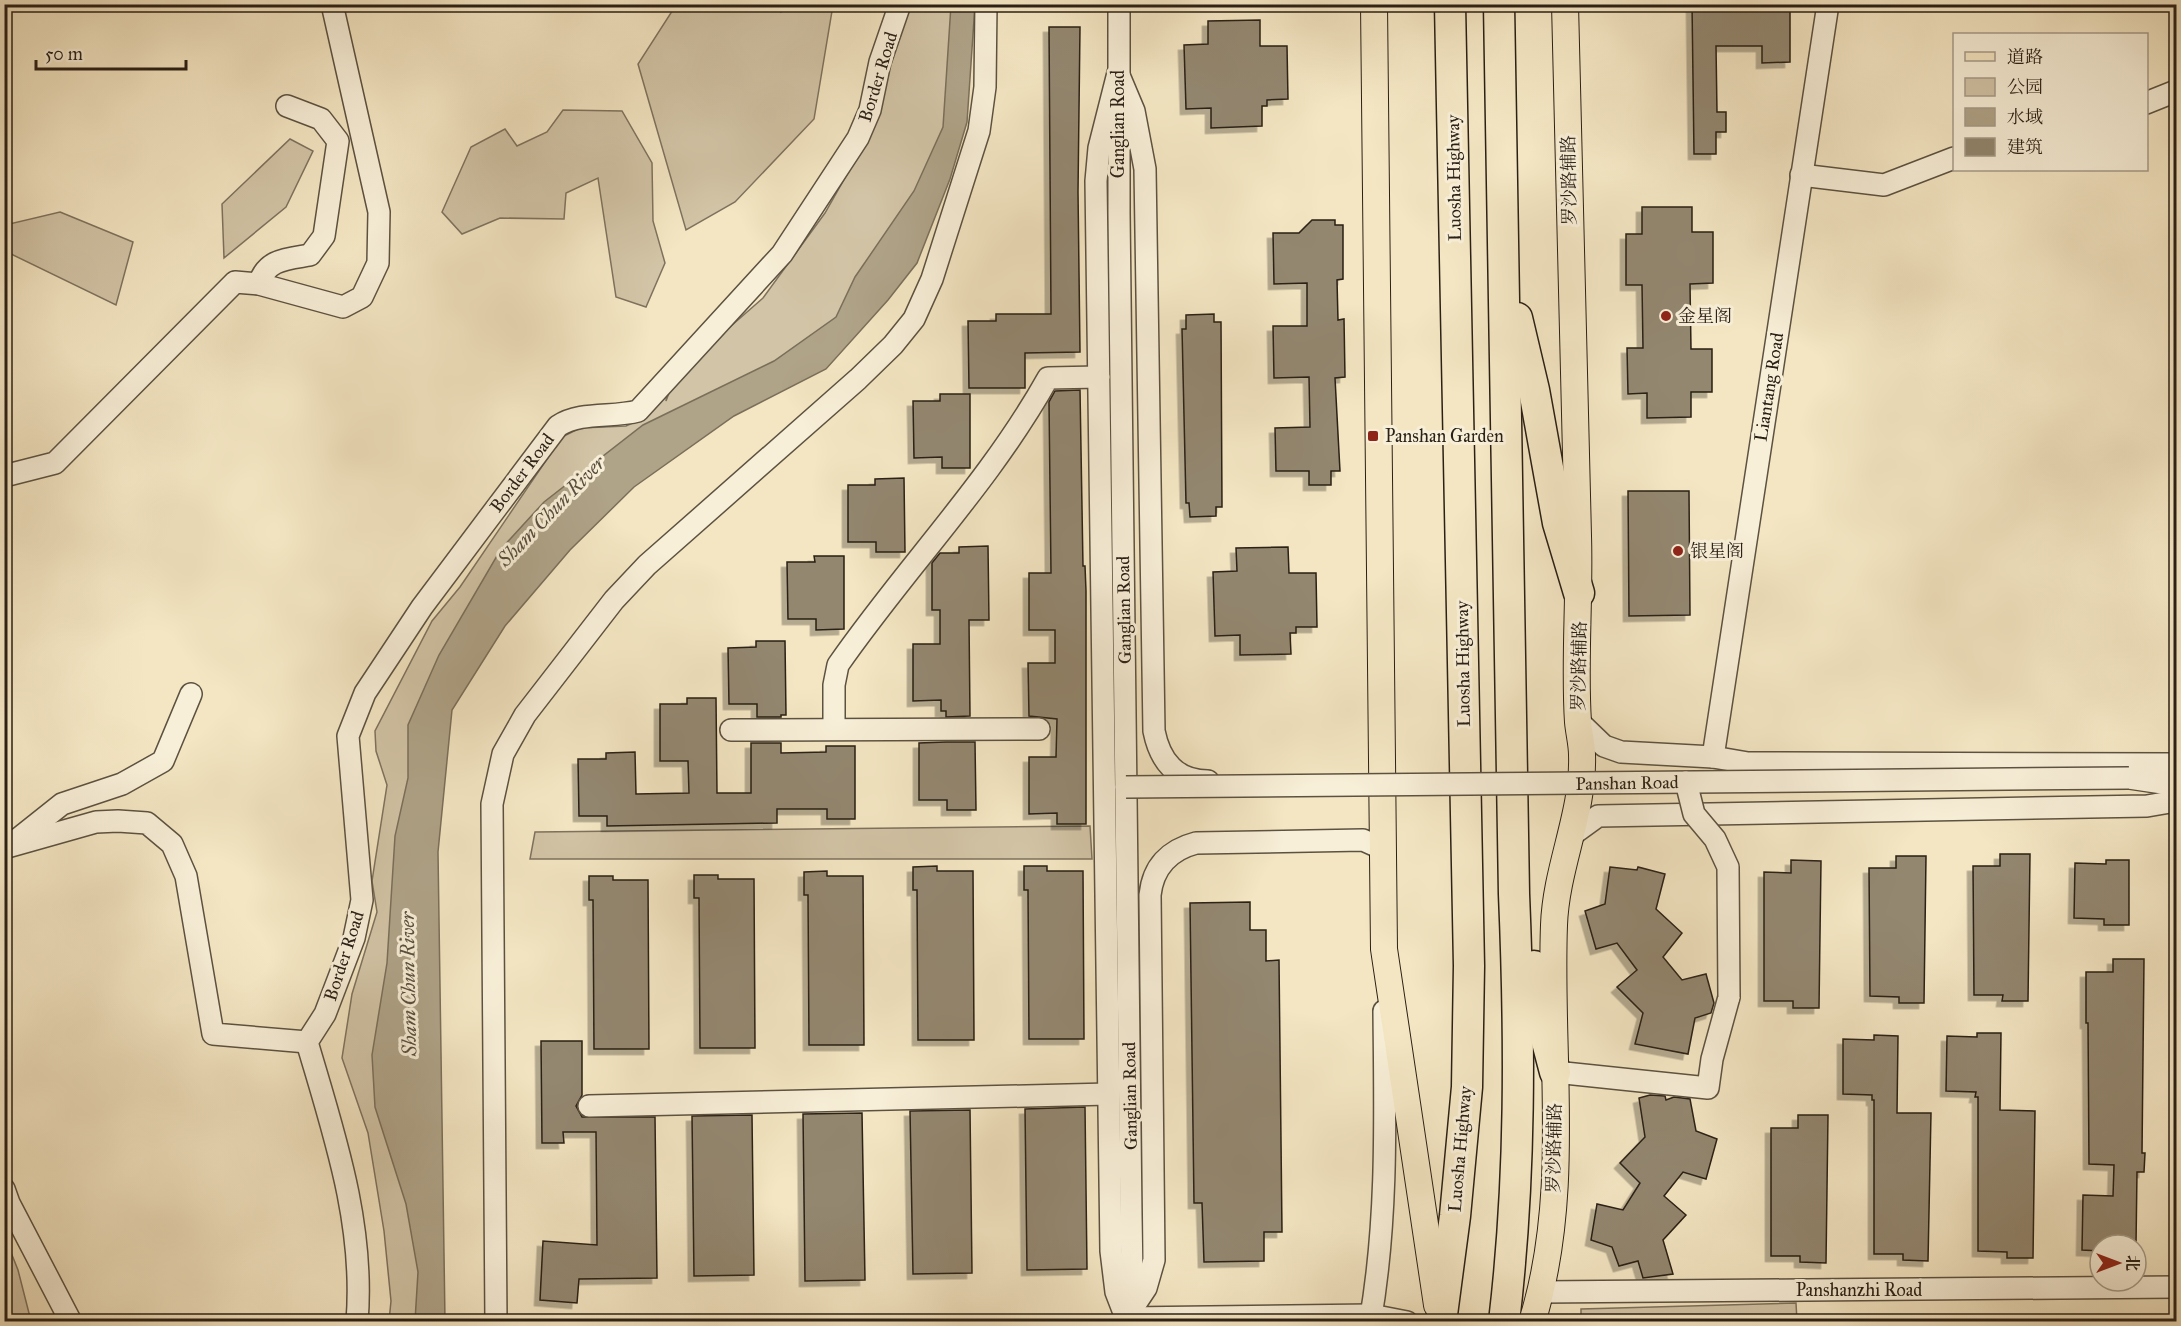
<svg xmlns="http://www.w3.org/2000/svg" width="2181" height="1326" font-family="'IM FELL Great Primer','Noto Serif SC',serif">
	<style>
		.green { fill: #d2c4a6; stroke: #7e725e; stroke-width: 1.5 }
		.water { fill: #afa388; stroke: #7a6f5a; stroke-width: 1.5 }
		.building { fill: #938770; stroke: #2a2016; stroke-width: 1.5; filter: url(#shadow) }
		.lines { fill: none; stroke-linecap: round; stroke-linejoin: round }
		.minor-casing { stroke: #5c5241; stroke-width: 24 }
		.major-casing { stroke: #2a2016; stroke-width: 28 }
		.highway-casing { stroke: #2a2016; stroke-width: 33 }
		.minor { stroke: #f8efd8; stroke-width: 21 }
		.major { stroke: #f4e6c3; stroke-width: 26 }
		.highway { stroke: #f4e6c3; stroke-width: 30 }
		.minor-bridge-casing { stroke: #5c5241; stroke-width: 24; stroke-linecap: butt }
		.minor-bridge { stroke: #f8efd8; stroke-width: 21 }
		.poi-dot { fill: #8f2418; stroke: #f8efd8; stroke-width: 2 }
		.labels { text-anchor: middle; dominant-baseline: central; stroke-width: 6; stroke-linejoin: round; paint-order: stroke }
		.street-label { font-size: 18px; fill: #2a2016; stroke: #f8efd8 }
		.poi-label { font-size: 18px; fill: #2a2016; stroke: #f8efd8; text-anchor: start }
		.water-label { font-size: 20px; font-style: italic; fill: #594e3e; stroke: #f8efd8 }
	</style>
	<defs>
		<filter id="shadow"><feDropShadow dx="-5.5" dy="5.5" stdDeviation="0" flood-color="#0004"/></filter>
	</defs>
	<rect width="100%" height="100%" fill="#f4e6c3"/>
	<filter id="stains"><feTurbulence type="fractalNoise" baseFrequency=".00333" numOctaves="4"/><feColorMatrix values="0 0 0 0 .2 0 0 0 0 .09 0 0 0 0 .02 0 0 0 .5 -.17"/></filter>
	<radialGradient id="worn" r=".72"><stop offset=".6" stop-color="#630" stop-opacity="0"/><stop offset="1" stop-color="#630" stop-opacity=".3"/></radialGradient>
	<g class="green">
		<path d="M676,5h101l4,7 6,-7h46l-19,114 -79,83 -49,28 -48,-166z"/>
		<path d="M903,5h61l-23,153 -80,150 -197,127 -216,234 -26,107 11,545h-44l2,-20 -7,-70 -16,-98 -26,-75 10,-64 25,-82 -5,-31 15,-96 -11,-34 -1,-20 57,-110 28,-34 102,-150 18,-9 46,-2 16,-7 25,-28 -1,10 3,-8 54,-60 40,-35 62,-85 51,-90z"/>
		<path d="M563,110l59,1 30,52 1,58 12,42 -19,44 -30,-10 -18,-119 -32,15 -2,26 -64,-1 -38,16 -20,-22 29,-65 34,-18 12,17 30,-14z"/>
		<path d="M290,139l23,12 -27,56 -62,51 -2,-54z"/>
		<path d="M60,212l73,30 -17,63 -107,-52 -4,-5v-23z"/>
		<path d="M1090,826l2,33h-562l5,-27z"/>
		<path d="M4,1235l14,35 13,51h-26z"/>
		<path d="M1796,1303l1,18h-216v-12z"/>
	</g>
	<path class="water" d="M951,5h24l-8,117 -17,57 -33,84 -29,37 -62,69 -92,47 -100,71 -64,63 -65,76 -53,84 -14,142 7,469h-30l3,-49 -12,-68 -31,-97 -3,-52 15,-92 8,-127 13,-58v-53l31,-70 62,-106 43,-47 99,-77 131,-64 62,-44 19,-40 59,-86 29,-64z"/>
	<g class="building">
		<path d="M1692,4l98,2v56l-28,1v-17h-46l1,66h9v20h-10v22h-22z"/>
		<path d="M1260,20v26h27l1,53 -21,1v6h-5v20l-51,2v-20l-25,1 -2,-64 24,-1v-23z"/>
		<path d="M1049,27h31l-2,165 2,160 -55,1v35h-56l-1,-67h28v-7h55z"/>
		<path d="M1642,207h50v25h21v51l-23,1 1,65h21v43h-21v25l-44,1v-25l-19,1 -1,-46h16l-1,-63h-16v-51h16z"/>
		<path d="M1312,220h23v5h8v54l-6,1 1,40 6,-1 1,58 -10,1 5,93h-9v14h-22v-14h-33l-1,-43 35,-1 -1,-50 -35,1 -1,-52h34v-43l-33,1 -1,-51h26z"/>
		<path d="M1214,314v8h7l1,185h-6v9l-26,1 -1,-14h-3l-4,-174h4v-14z"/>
		<path d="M1080,390l3,176h2l1,25v233h-29v-11l-28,1v-57h27l1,-38 -28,-3 -1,-53h27v-33h-26v-57h22l-2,-171 6,-11z"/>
		<path d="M940,394h30v74h-28v-11l-28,1 -1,-57h27z"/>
		<path d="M904,478l1,74h-29v-10h-28v-57h27v-6z"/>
		<path d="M1628,491h61l1,124 -61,1z"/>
		<path d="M988,546l1,74h-20l1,96 -24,1v-6h-5v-11l-28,1v-57h27v-34h-8v-47l8,-10h19v-6z"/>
		<path d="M1288,547l1,26h27l1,54h-21v6h-6l1,21 -51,1v-20l-25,1 -2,-64 24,-1 -1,-23z"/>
		<path d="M814,556h30v73l-28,1v-11h-28l-1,-57h28z"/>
		<path d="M756,641h29l1,74h-5v2h-24v-13h-28l-1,-56 28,-1z"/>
		<path d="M687,698h29l1,95h34v-50h30v10l45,-1v-6h29v73h-28v-10h-50v14l-170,3v-10h-28l-1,-57h28v-6l29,-1 1,42 53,-1 -1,-32h-28v-57h27z"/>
		<path d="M946,742h29l1,68h-29v-10h-28v-57z"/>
		<path d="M2000,854h30l-2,147h-26l1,-6h-29l-1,-129h27z"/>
		<path d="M1896,856h30l-2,147h-25v-6l-29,-1 -1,-128h27z"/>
		<path d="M1791,860l30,1 -2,147h-26v-7h-29v-129l27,1z"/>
		<path d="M2106,860h23v65h-25v-6l-30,-1 1,-55 31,1z"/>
		<path d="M937,866v5h36l1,169h-56l-1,-150h-4v-23z"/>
		<path d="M1024,866h23v5h36l1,168h-55l-1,-149h-4z"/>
		<path d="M1610,867l27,3 1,-3 27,7 -9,35 26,24 -19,24 19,23 24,-6 8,29 -3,10 -16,5 -7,36 -53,-10 8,-31 -26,-26 20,-17 -20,-27 -21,6 -11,-38 20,-7z"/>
		<path d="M827,871v5h36l1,169h-55l-1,-150h-4v-23z"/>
		<path d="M694,875h24v4h36l1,169h-55l-1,-150h-5z"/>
		<path d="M589,876h24v4h35l1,169h-55l-1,-149h-4z"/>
		<path d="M1250,902v28h16v31l13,-1 3,272h-18v29l-60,1 -2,-59h-8l-4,-300z"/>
		<path d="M2113,959h31l-2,194h3l-1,19h-7l-1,73h-36v6l-18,-1 1,-55 30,1 1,-31 -25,-1 -1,-141h-2v-51h27z"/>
		<path d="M1977,1033h24l-1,77 35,1 -2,147h-26v-6l-29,-1v-154h-3l1,-5 -30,-1 1,-55 30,1z"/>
		<path d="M1874,1035l24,1 -1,77h34l-3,148 -25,-1v-6h-29v-154h-2v-5l-29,-1v-55l31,1z"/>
		<path d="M541,1041h41v54l-6,11 6,11h73l2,161 -78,1 -2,24 -37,-3 3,-59 54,4 -1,-113h-33l1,11h-22z"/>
		<path d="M1650,1095l15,1 1,4 8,-3 16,2 6,32 21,8 -11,40 -23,-7 -19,24 22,19 -23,25 10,34 -30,4 -5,-17 -19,5 -7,-19 -21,-7 6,-36 26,6 17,-27 -20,-20 25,-26 -6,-39z"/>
		<path d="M1085,1107l2,162 -60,1 -2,-161z"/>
		<path d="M970,1110l2,163 -59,1 -3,-163z"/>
		<path d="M862,1113l3,167 -60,1 -2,-167z"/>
		<path d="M752,1115l2,160 -60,1 -2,-160z"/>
		<path d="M1798,1115h30l-2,148 -26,-1v-6h-29v-128h27z"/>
	</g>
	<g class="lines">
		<g class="minor-casing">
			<g id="minor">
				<path d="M1119,4v209l12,1002 1,60 -6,40"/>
				<path d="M2146,103l30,-12"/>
				<path d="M1801,175l83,10 70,-27"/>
				<path d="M259,284c7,-25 28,-25 51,-29l14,-19 14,-95 -17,-22 -34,-13"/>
				<path d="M4,476l51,-13 180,-181 24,2 84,23 19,-10 16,-34 1,-51 -47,-208"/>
				<path d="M1578,721l26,25 17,6 92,5 35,6 428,1"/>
				<path d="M834,729v-44l4,-20c68,-98 152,-183 210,-287l51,-1"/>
				<path d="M731,730l308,-1"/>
				<path d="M1713,757l115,-753"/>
				<path d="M2129,778l47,7"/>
				<path d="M1208,781c-32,0 -48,-20 -54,-50l-9,-562 -11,-58 -16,-38 -19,75 -3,33 15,1070 5,41 10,26 20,-30 8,-28 -4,-365c3,-28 19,-45 46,-52l167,-3 20,9"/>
				<path d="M1569,837l29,-21 549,-10 29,-5"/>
				<path d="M18,839l44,-35 60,-20 41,-23 28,-67"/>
				<path d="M4,848l92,-26 22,-1 29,2 25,21 14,32 27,158 94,8"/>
				<path d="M1555,1072l153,16 4,-29 17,-62"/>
				<path d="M589,1106l520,-12"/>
				<path d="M4,1189l5,14 62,119"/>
				<path d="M1542,1292l634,-5"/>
				<path d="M1126,1318l245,-3 36,7"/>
				<path d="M357,1322c8,-98 -23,-188 -50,-280l18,-28 29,-76 8,-38 -14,-164 17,-43 57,-86 136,-181c23,-15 54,-8 80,-15l144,-157 76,-116 12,-28 10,-48 20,-58"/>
				<path d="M496,1322l-4,-518 11,-50 22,-39 89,-115 33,-35 211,-186 35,-34 21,-26 18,-40 47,-148 6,-44 1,-83"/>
				<path d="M1370,1322c18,-102 15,-209 14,-311"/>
			</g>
		</g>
		<g class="major-casing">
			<g id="major">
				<path d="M1374,4l10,945 53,356"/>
				<path d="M1532,1322c40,-128 17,-266 22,-397 2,-58 30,-112 28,-170 0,-11 -3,-22 -4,-33 -4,-59 2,-125 0,-186 -4,-177 -9,-354 -13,-532"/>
			</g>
		</g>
		<g class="highway-casing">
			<g id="highway">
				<path d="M1499,4l15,890c6,144 7,285 -10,428"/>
				<path d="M1517,318l17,72 24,133 21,70"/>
				<path d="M1534,966l8,57 13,49"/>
				<path d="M1441,1322l14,-106 12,-129 2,-121 -19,-962"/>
			</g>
		</g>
		<use href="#minor" class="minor"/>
		<use href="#major" class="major"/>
		<use href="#highway" class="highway"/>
		<g class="minor-bridge-casing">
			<g id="minor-bridge">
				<path d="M1686,782l8,32 21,25 13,28 1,130"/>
				<path d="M1126,787l1003,-9"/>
			</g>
		</g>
		<use href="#minor-bridge" class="minor-bridge"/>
	</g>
	<g class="poi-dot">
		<circle cx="1666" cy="316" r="6"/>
		<rect x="1367" y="430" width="12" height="12" rx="3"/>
		<circle cx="1678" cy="551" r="6"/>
	</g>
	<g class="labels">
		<g class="street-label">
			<text transform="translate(878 77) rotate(-73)">Border Road</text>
			<text transform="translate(1118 124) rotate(-90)">Ganglian Road</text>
			<text transform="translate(1454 178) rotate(-91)">Luosha Highway</text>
			<text transform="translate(1569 180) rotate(-91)">罗沙路辅路</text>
			<text transform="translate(1769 387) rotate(-81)">Liantang Road</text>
			<text transform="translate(522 473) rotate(-53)">Border Road</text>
			<text transform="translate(1124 610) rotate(-91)">Ganglian Road</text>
			<text transform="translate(1463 664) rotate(-91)">Luosha Highway</text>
			<text transform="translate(1579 666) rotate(-89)">罗沙路辅路</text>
			<text transform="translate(1627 783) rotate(-1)">Panshan Road</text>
			<text transform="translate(344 956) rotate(-72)">Border Road</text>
			<text transform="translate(1130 1096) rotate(-91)">Ganglian Road</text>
			<text transform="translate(1554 1148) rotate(-89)">罗沙路辅路</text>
			<text transform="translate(1460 1149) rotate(-85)">Luosha Highway</text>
			<text x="1859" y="1290">Panshanzhi Road</text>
		</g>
		<g class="poi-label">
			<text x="1678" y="316">金星阁</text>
			<text x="1385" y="436">Panshan Garden</text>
			<text x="1690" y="551">银星阁</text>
		</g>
		<g class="water-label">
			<text transform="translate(551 511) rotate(-46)">Sham Chun River</text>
			<text transform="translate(408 984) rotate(-91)">Sham Chun River</text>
		</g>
	</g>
	<rect width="2181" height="1326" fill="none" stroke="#f4e6c3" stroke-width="24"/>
	<rect x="6" y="6" width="2169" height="1314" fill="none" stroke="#2a2016" stroke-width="3"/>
	<rect x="12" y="12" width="2157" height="1302" fill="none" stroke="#2a2016" stroke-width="1.5"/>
	<rect x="1953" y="33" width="195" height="138" fill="#f8efd8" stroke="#a69c8a" stroke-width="1.5"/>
	<rect x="1965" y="52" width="30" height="9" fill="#f4e6c3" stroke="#a69c8a" stroke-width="1.5"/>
	<text x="2007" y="63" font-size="18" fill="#2a2016">道路</text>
	<rect x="1965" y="78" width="30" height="18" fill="#d2c4a6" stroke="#a69c8a" stroke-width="1.5"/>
	<text x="2007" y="93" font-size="18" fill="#2a2016">公园</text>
	<rect x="1965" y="108" width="30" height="18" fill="#afa388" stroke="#a69c8a" stroke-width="1.5"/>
	<text x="2007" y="123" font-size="18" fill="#2a2016">水域</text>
	<rect x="1965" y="138" width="30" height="18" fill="#938770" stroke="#a69c8a" stroke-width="1.5"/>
	<text x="2007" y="153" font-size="18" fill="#2a2016">建筑</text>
	<g transform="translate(2118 1263) rotate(90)"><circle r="28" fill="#f8efd8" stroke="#a69c8a" stroke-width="1.5"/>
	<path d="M0-4.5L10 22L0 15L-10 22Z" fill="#8f2418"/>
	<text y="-9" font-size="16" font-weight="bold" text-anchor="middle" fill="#2a2016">北</text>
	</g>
	<path d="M36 60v9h150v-9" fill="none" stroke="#2a2016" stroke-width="3"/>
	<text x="45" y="60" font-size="18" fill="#2a2016" stroke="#f8efd8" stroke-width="4.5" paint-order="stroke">50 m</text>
	<rect width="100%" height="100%" filter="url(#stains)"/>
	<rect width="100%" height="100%" fill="url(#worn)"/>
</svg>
